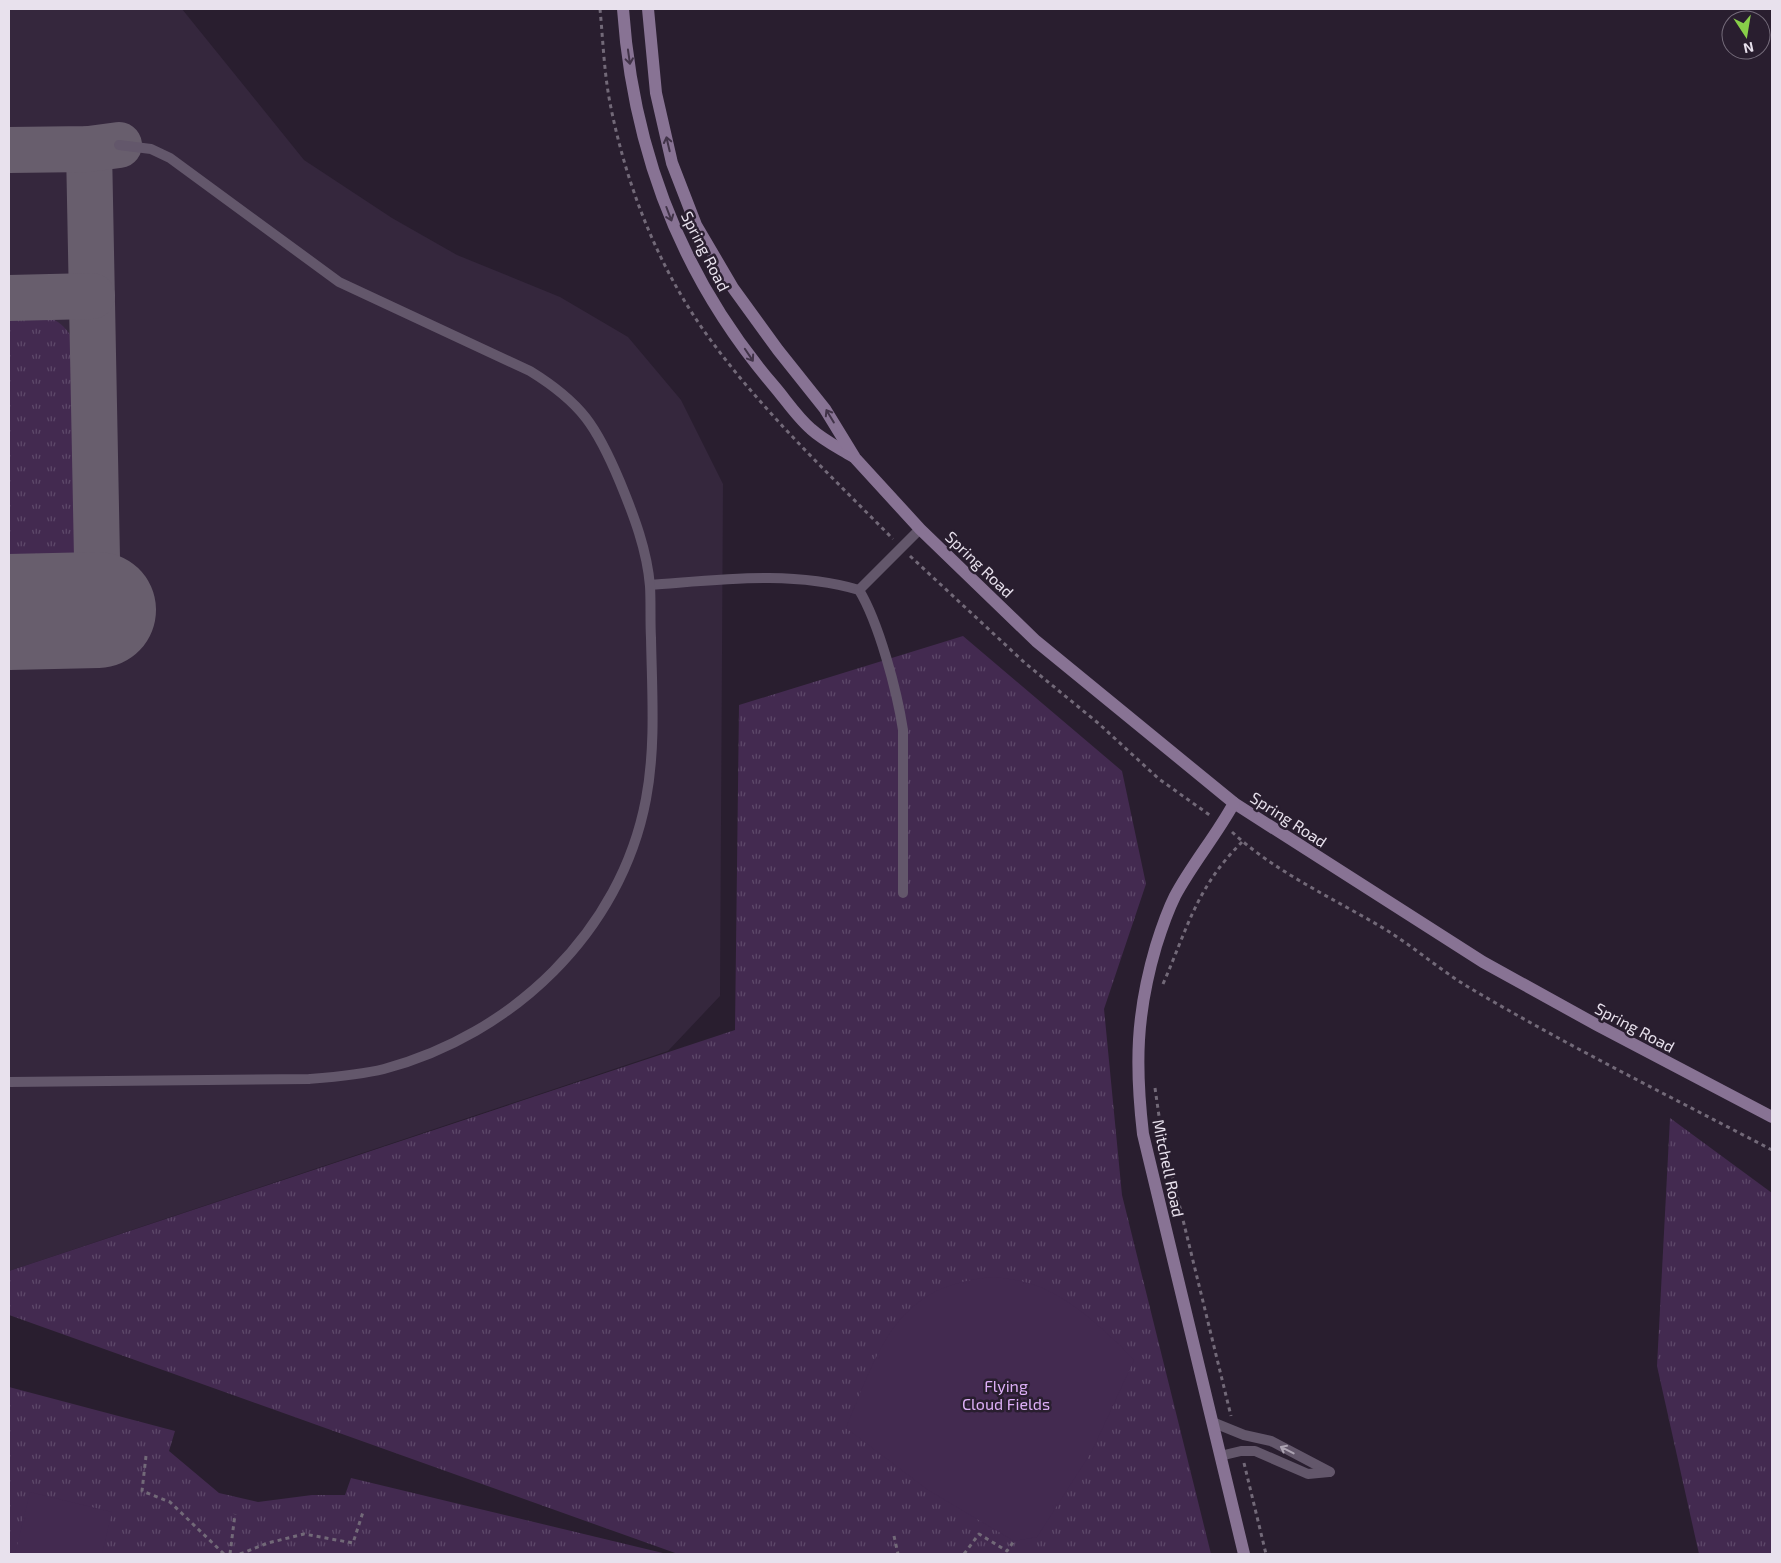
<svg xmlns="http://www.w3.org/2000/svg" width="1781" height="1563" font-family="'Exo 2',sans-serif">
	<style>
		.built { fill: #35273d }
		.grass { fill: url(#grass-tufts) }
		.pitch { fill: #432a50 }
		.lines { fill: none; stroke-linecap: round; stroke-linejoin: round }
		.taxiway { stroke: #685e6d; stroke-width: 46 }
		.runway { stroke: #685e6d; stroke-width: 116 }
		.path { stroke: #726978; stroke-width: 3; stroke-dasharray: 4 4; stroke-linecap: butt }
		.service { stroke: #63576b; stroke-width: 10 }
		.secondary { stroke: #887394; stroke-width: 12 }
		.oneway { stroke: #413348 }
		.oneway2 { stroke: #aca3b2 }
		.labels { text-anchor: middle; dominant-baseline: central; stroke-width: 5; stroke-linejoin: round; paint-order: stroke }
		.street-label { font-size: 16px; fill: #e8e1ed; stroke: #291e2f }
		.park-label { font-size: 16px; fill: #deb0f8; stroke: #291e2f }
	</style>
	<defs>
		<pattern id="grass-tufts" width="24" height="20" patternUnits="userSpaceOnUse" patternTransform="scale(1.25)"><rect width="24" height="20" fill="#432a50"/><path d="M3 7l-1-3M5 7V3M7 7l1-3M15 17l-1-3M17 17v-4M19 17l1-3" fill="none" stroke="#5e496a"/></pattern>
	</defs>
	<rect width="100%" height="100%" fill="#291e2f"/>
	<path class="built" d="M9,9h173l122,151 88,58 65,37 103,42 68,40 53,63 42,84 -3,512 -52,55 -659,220z"/>
	<g class="grass">
		<path d="M42,314c22,9 29,17 35,39l4,187c-15,38 -37,33 -72,34v-259z"/>
		<path d="M963,636l159,135 24,113 -42,125 18,186 89,359h-533l-669,-239v-44l726,-241 4,-325z"/>
		<path d="M1670,1118l102,75v361h-73l-42,-188z"/>
		<path d="M9,1387l166,44 -6,20 50,42 39,9 54,-7h33l6,-17 316,76h-658z"/>
	</g>
	<g class="pitch">
		<path d="M995,1277c15,2 31,4 45,10 36,15 68,46 94,73l-42,91 -55,86 -23,4 -86,-51 -82,-62c34,-80 49,-144 149,-151z"/>
		<path d="M30,1492l82,20 -10,42h-87z"/>
	</g>
	<g class="lines">
		<g class="taxiway">
			<path d="M89,149l9,461"/>
			<path d="M9,150l80,-1 30,-4"/>
			<path d="M9,298l83,-2"/>
		</g>
		<path class="runway" d="M9,612l89,-2"/>
		<g class="path">
			<path d="M600,9c3,31 4,63 10,94 16,82 48,164 97,232 54,75 122,139 186,204"/>
			<path d="M910,556l115,107 73,60 61,56 52,37"/>
			<path d="M1232,832c44,41 105,68 156,99 30,19 57,43 87,60 97,57 198,107 297,159"/>
			<path d="M1163,984c25,-57 33,-96 79,-142"/>
			<path d="M1155,1088l6,42 70,286"/>
			<path d="M146,1456l-4,35 28,11 54,52"/>
			<path d="M1244,1463l22,91"/>
			<path d="M894,1536l4,18"/>
			<path d="M230,1554l5,-40"/>
			<path d="M240,1554l28,-11 36,-9 49,9 10,-31"/>
			<path d="M964,1554l15,-20 28,17 7,-10"/>
		</g>
		<g class="service">
			<path d="M650,585c69,-5 141,-15 209,5 20,33 38,101 44,140v163"/>
			<path d="M859,590l61,-61"/>
			<path d="M9,1082l300,-3c25,-2 51,-4 75,-10 128,-34 237,-137 262,-270 10,-53 6,-107 5,-161 -1,-17 0,-35 -1,-52 -3,-36 -16,-70 -30,-104 -23,-55 -38,-79 -90,-111l-191,-89 -169,-124 -19,-9 -32,-4"/>
			<path d="M1212,1422l32,13 27,6 59,31"/>
			<path d="M1220,1456l21,-5h14l53,23 21,-2"/>
		</g>
		<g class="secondary">
			<path d="M623,9c10,142 58,268 151,377 12,14 23,31 37,43 12,11 28,19 41,27"/>
			<path d="M648,9l8,84 16,70 24,62 37,63 45,62 47,59 30,49 65,71 116,112 198,162 249,159 114,63 175,92"/>
			<path d="M1234,803c-18,33 -42,61 -59,93 -8,16 -14,34 -19,50 -20,68 -21,119 -13,188l101,420"/>
		</g>
	</g>
	<defs><path id="oneway-shaft" d="M-6 0H5M1.5-3L5.5 0L1.5 3" fill="none" stroke-width="1.6" stroke-linecap="round" stroke-linejoin="round" transform="scale(1.25)"/></defs>
	<g class="oneway">
		<use href="#oneway-shaft" transform="translate(629 57) rotate(82)"/>
		<use href="#oneway-shaft" transform="translate(668 144) rotate(-103)"/>
		<use href="#oneway-shaft" transform="translate(669 214) rotate(69)"/>
		<use href="#oneway-shaft" transform="translate(749 355) rotate(56)"/>
		<use href="#oneway-shaft" transform="translate(830 416) rotate(-121)"/>
	</g>
	<use class="oneway2" href="#oneway-shaft" transform="translate(1287 1450) rotate(-153)"/>
	<g class="labels">
		<g class="street-label">
			<text transform="translate(706 251) rotate(63)">Spring Road</text>
			<text transform="translate(980 564) rotate(44)">Spring Road</text>
			<text transform="translate(1289 819) rotate(33)">Spring Road</text>
			<text transform="translate(1635 1027) rotate(28)">Spring Road</text>
			<text transform="translate(1169 1168) rotate(78)">Mitchell Road</text>
		</g>
		<g class="park-label">
			<text x="1006" y="1385">Flying<tspan x="1006" dy="18">Cloud Fields</tspan></text>
		</g>
	</g>
	<rect width="1781" height="1563" fill="none" stroke="#e8e1ed" stroke-width="20"/>
	<g transform="translate(1746 35) rotate(168)"><circle r="24" fill="#291e2f" stroke="#756c7b"/>
	<path d="M0-4L9 19L0 12L-9 19Z" fill="#88cf49"/>
	<text y="-8" font-size="14" font-weight="bold" text-anchor="middle" fill="#e8e1ed">N</text>
	</g>
</svg>
